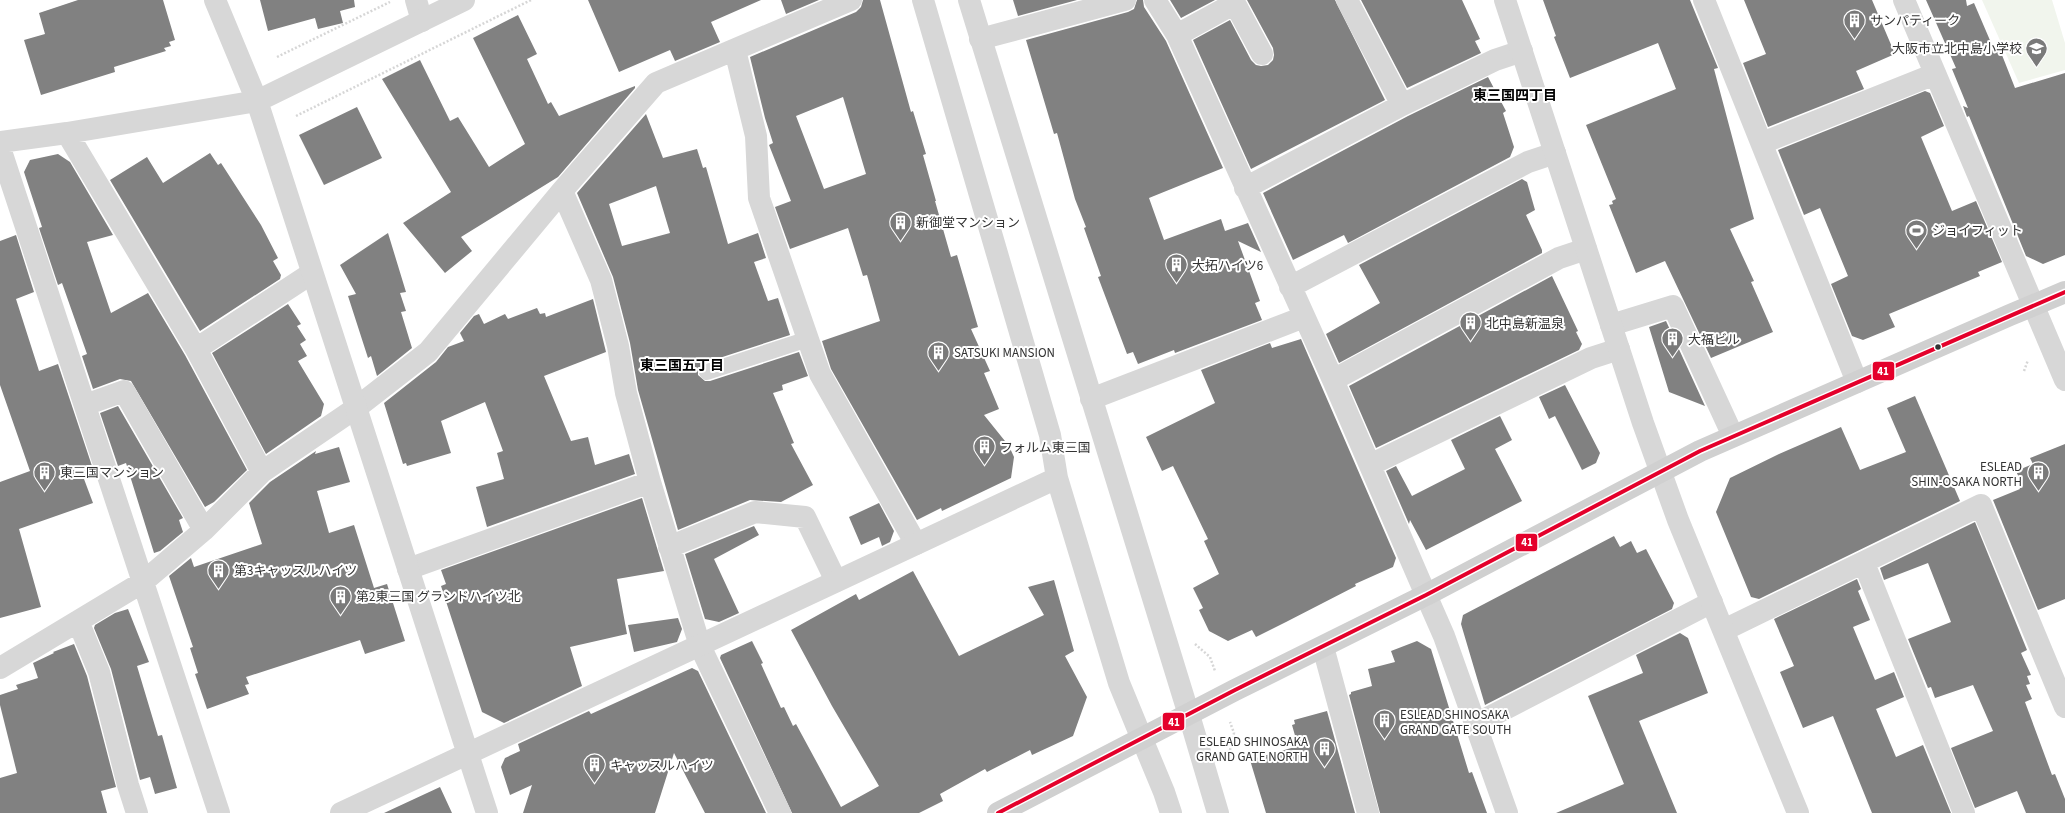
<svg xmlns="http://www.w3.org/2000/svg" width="2065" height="813" font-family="'Source Sans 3','Noto Sans JP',sans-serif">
<rect width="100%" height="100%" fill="#fff"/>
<path fill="#f1f5ed" d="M1982,0h70l13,43v27l-46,13z"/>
<path fill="#818181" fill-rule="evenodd" d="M78,0h85l12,40 -6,2 2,4 -7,2 2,3 -52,16 1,5 -74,23 -17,-55 21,-6 -6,-21z
M260,0h94l1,7 -15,4 3,12 -25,6 -3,-11 -47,13z
M588,0h173l-50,22 9,20 -45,19 -5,-11 -51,22z
M781,0h38l-33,14z
M863,0h17l31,112 2,-1 13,43 -3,1 13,46h-1l16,56 6,-2 21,72 -7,2 19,42 -6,2 15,36 -15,6 25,31 5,11 -3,21 -69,33 -1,-3 -24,12 -86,-151 -9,-28 58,-20 -13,-46 -4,1 -15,-48 -58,21 -15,-42 16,-6 -22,-56 4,-2 -8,-25 -15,-61 106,-45 5,-5zM843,97l23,77 -42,15 -28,-73z
M1013,0h64l-59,16z
M1137,0h6l1,7 22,34 57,127 -74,30 15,42 57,-21 4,12 23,-8 13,29 -23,-11 22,60 -5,2 7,17 -87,33 -1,-3 -36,14 -5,-12 -6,2 -29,-77 3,-1 -17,-48 2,-1 -11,-28 -18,-66 -3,1 -28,-94 102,-28 6,-3z
M1170,0h45l-34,18z
M1247,0h88l50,100 -134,69 -58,-129 37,-20 21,40 5,5 5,1 7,-1 5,-5 1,-5 -1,-7z
M1361,0h101l18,39 -5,2 6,12 -74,35z
M1543,0h147l28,68 -4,1 40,150 -24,10 24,52 -3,1 22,50 -62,26 -46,-97 -29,12 -27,-68 4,-1 -1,-3 4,-2 -30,-74 90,-36 -18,-46 -88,35 -16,-41 2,-1z
M1744,0h128l23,54 -39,17 8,18 -96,38 -25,-64 23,-9z
M1926,0h40l1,6 7,-3 21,49 5,-2 15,38 50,-15v182l-22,9 -17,-8 -57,-140 -2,1 -4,-11 5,2 -16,-39 4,-1z
M518,15l19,39 -10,5 21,45 3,-2 8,14 76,-30v2l-77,89 -97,60 11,14 -27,22 -42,-50 48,-31 -69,-113 38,-19 30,61 8,-4 31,50 36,-23 -52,-106z
M1488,77l18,34 -3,2 11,34 -4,10 -162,86 -4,-8 -51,25 -30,-67 145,-77z
M1925,91l5,2 14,33 -23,11 31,74 24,-10 26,61 -24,10 2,4 -91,38 6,13 -32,13 -11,-4 -21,-52 17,-8 -28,-68 -16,7 -26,-65z
M357,107l25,51 -58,27 -25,-50z
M646,114l17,44 34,-9 6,19 3,-1 22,77 30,-11 8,25 -12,4 14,39 10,-3 12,37 -86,28 -6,7v5l7,6h5l89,-29 9,24 -26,9 1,5 -10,3 21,50 -3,1 22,41 -32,17 -31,-2 -72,30 -40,-140 -8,-47 -17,-66 -36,-84zM656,186l14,47 -48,13 -13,-42z
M210,153l8,12 3,-2 40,62 17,33 -5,3 8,14 -1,4 -80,52 -90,-151 37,-23 16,26z
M58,154l12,8 43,73 -26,7 24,71 37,-20 37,62 62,115 -33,32 -9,5 -74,-126 -11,-2 -27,10 -11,-33 5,-2 -25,-71 -4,2 -19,-57 3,-1 -18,-55 6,-12z
M1522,179l5,3 8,28 -9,5 16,35v3l-203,110 -13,-29 54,-31 -21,-38z
M388,233l18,59 -6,1 6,18 -5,1 11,36 -35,28 -6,-20 -3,2 -20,-62 8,-2 -16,-29z
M16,235l18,57 -18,7 23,72 19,-7 37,111 -11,4 9,24 -74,26 22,78 -41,11v-136l30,-11 -30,-86v-144z
M1552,276l26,55 -2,1 6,12 -3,6 -203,98 -27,-62z
M593,299l13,53 -62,24 27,65 17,-4 7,28 34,-11 6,20 -148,53 -11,-40 28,-8 -7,-26 6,-2 -18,-49 -44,19 10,32 -44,13 -1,-3 -3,1 -19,-61 52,-41 12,-15 16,-6 -4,-8 14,-17 5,-2 5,10 21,-10 3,5 29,-11 3,6 5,-1 1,4z
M288,304l13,20 -4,2 9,14 -6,4 7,12 -9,5 26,43 -3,12 -55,38 -54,-101z
M1666,321l39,85 -36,-14 -20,-65z
M1301,339l95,219 -3,9 -38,17 1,2 -70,36 -30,15 -4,-7 -24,11 -19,-10 -10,-21 4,-2 -10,-20 26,-14 -15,-33 4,-2 -35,-73 -11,5 -16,-34 69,-34 -14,-33 69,-27 2,5z
M1565,385l35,68 -4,10 -14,7 -27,-54 -6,3 -10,-22z
M1915,396l45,105 -201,98 -8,-2 -35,-85 14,-34 49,-24 62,-27 19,43 46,-18 -19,-44z
M118,406l65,112 -4,2 4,12 -23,19 -6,2 -28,-90 -8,3 -18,-53z
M1500,416l12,24 -17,9 27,52 -96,49 -16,-30 -1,4 -23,-53 10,-5 16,30 53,-27 -14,-29z
M2065,444v155l-27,11 -45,-110 27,-11 -3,-7 3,-2 -4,-9 17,-7 -3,-6z
M339,447l11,35 -33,9 12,42 25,-8 20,63 13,-4 18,57 -40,13 -5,-14 -114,37 3,7 -4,1 4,9 -42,15 -12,-35 3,-1 -8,-25 3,-1 -24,-71 22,-18 3,9 68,-23 -13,-41 21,-21 46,-31 -1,3z
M642,498l22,73 -47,8 10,55 -57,13 12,39 -78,37 -22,-11 -41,-126 5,-2 -5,-14z
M879,503l15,28 -4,11 -8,4 -3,-9 -18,8 -12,-28z
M1975,522l52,128 -6,3 10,22 -4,1 3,8 -4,1 6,14 -7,3 27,73 3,-1 10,25v14h-39l-9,-22 -42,17 -24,-60 42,-17 -20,-46 -38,13 -4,-11 -3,1 -20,-49 43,-17 -23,-59 -44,17 -4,-12z
M754,526l5,9 -45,24 25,54 -20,9 -14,-3 -20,-65z
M1614,536l6,11 11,-6 6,12 9,-4 28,54 -2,6 -187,96 -24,-81 2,-9z
M913,571l46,85 85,-41 -16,-28 26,-7 20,71 -9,5 22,41 -14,39 -41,19 -2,-5 -43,22 -2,-3 -45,25 3,7 -24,12h-127l-72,-155 1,-3 31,-14 11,22 -2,1 20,44 3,-1 9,19 3,-2 45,83 38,-21 -47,-80 -41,-76 65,-36 3,6z
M1857,579l4,10 -3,2 12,29 -17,7 22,53 19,-8 10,25 -28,12 20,48 27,-12 28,68h-79l-39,-97 -30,12 -23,-56 14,-6 -20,-47z
M128,609l21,53 -12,4 21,70 4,-1 15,53 -22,6 -5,-17 -10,3 -29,-111 -17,-41 1,-3 20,-12z
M678,618l4,11 -5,13 -43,10 -6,-27z
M1680,633l8,5 20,55 -69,28 38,92h-121l68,-29 -36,-88 55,-23 -7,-18z
M1417,641l14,8 38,124 3,-1 15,41h-107l-31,-118 2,-1v-2l21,-6 -4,-17 27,-7 -4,-11z
M74,644l13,32 29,111 -15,4 6,22h-107v-35l17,-5 -17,-68v-10l18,-6 -2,-4 22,-7 -5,-15 21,-10 -1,-1z
M692,668l6,3 68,142h-61l-31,-60 -19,60h-132l9,-28 -22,10 -9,-28 4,-9 15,-7 -2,-7 71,-33 2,3z
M1327,711l28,102h-89l-16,-53 48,-14 -6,-21 3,-1 -1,-4z
M440,787l12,26h-68z"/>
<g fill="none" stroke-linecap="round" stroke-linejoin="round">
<path stroke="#d6d6d6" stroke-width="2.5" stroke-dasharray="2 2" stroke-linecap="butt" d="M277,57l113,-55
M296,116l235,-116
M2024,371l4,-11
M1195,644l15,13 5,14
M1229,754l5,-21 -4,-11"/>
<path stroke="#d7d7d7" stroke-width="16" d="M707,372l101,-33"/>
<path stroke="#d7d7d7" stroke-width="22" d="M416,0l6,21
M1155,0l22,35 156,345 93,215
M1233,0l29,54
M1347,0l55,105
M1704,0l153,382
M1904,0l161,380
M1177,35l58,-32
M980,39l145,-39
M735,50l21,86 3,62 61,176 96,170
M67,133l129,216 66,123
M0,142l67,-9 190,-32
M1762,143l173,-69
M0,148l219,665
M1245,188l157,-83 93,-45 27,-9
M562,191l39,89 17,66 8,47 24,89 50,164 80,167
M1290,287l238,-125 27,-9
M1611,325l62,-19 60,130
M196,349l116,-76
M1333,380l226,-122 27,-9
M1091,399l213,-82
M85,405l39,-14 80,139
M1370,465l221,-107 28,-9
M669,547l86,-35 50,5 31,64
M1864,563l100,250
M408,569l242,-87
M78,621l21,51 29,113 9,28
M1724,630l257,-125 84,202
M1323,647l45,166
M0,668l143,-86 61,-52 58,-58 94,-64 72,-56 134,-161 94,-108 195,-83
M1189,715l29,98
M1476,724l236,-122
M1142,739l22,53 7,21"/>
<path stroke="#d7d7d7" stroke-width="22" d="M215,0l42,101 230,712
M923,0l127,435 7,43 62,205 23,56
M969,0l220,715
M1505,0l138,423 35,97 120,293
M257,101l207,-101
M1426,595l18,41 63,177
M341,813l716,-335"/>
<path stroke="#d0d0d0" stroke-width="22" d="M998,813l237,-123 191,-95 274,-144 310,-136 55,-23"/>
<defs>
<path id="bus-1" d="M998,813l237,-123 191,-95 274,-144 365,-159"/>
</defs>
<use href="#bus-1" stroke="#fff" stroke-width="7"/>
<use href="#bus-1" stroke="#e4002b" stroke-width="4"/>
</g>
<defs>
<symbol id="building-pin" viewBox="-11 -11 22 30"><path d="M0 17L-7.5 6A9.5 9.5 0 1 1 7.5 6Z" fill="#7a7a7a" stroke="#fff"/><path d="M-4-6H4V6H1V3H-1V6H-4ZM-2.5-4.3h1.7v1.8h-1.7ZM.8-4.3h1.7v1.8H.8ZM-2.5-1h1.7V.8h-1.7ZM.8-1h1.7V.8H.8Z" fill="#fff"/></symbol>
<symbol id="school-pin" viewBox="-11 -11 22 30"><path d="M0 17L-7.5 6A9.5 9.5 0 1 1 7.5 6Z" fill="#7a7a7a" stroke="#fff"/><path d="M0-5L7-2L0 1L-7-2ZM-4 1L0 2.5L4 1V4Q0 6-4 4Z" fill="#fff"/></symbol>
<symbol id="stadium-pin" viewBox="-11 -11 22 30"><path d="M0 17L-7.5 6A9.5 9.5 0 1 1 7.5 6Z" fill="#7a7a7a" stroke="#fff"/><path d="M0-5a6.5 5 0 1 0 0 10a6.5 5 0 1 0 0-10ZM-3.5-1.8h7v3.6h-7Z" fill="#fff"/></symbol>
</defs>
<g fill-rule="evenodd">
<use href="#building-pin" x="1842" y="8" width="25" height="34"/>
<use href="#school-pin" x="2024" y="36" width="25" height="34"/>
<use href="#building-pin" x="888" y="210" width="25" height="34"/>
<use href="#stadium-pin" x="1904" y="218" width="25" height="34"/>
<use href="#building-pin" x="1164" y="252" width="25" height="34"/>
<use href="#building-pin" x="1458" y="310" width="25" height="34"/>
<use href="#building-pin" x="1660" y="326" width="25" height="34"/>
<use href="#building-pin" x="926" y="340" width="25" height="34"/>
<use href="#building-pin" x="972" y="434" width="25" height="34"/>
<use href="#building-pin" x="32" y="460" width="25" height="34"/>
<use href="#building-pin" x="2026" y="460" width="25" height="34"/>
<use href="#building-pin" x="206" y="558" width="25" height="34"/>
<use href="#building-pin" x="328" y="584" width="25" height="34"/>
<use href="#building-pin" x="1372" y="708" width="25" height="34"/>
<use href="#building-pin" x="1312" y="736" width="25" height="34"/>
<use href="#building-pin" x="582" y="752" width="25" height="34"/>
</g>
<circle fill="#333" stroke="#fff" stroke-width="1.5" cx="1938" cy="347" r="3.5"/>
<g text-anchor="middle" stroke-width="4" stroke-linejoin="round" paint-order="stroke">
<g font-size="13" fill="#333" stroke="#fff" text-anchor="start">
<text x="1870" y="25">サンパティーク</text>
<text x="2022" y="53" text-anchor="end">大阪市立北中島小学校</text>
<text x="916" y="227">新御堂マンション</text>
<text x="1932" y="235">ジョイフィット</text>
<text x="1192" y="270">大拓ハイツ6</text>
<text x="1486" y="328">北中島新温泉</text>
<text x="1688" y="344">大福ビル</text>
<text x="954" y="357">SATSUKI MANSION</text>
<text x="1000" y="452">フォルム東三国</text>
<text x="2022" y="471" text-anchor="end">ESLEAD<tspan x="2022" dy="15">SHIN-OSAKA NORTH</tspan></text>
<text x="60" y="477">東三国マンション</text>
<text x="234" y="575">第3キャッスルハイツ</text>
<text x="356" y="601">第2東三国 グランドハイツ北</text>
<text x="1400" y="719">ESLEAD SHINOSAKA<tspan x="1400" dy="15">GRAND GATE SOUTH</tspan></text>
<text x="1308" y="746" text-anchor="end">ESLEAD SHINOSAKA<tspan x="1308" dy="15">GRAND GATE NORTH</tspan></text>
<text x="610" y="770">キャッスルハイツ</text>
</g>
<g font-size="14" font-weight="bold" fill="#000" stroke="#fff">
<text x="1515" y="100">東三国四丁目</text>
<text x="682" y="370">東三国五丁目</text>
</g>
</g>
<g stroke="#fff" stroke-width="1.5">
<rect x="1872" y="361" width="23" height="20" rx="4" fill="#e4002b"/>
<rect x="1515" y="533" width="23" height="19" rx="4" fill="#e4002b"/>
<rect x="1162" y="712" width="23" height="19" rx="4" fill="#e4002b"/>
</g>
<g font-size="11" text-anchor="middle" font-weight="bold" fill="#fff">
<text x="1883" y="375">41</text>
<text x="1527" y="546">41</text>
<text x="1174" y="726">41</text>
</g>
</svg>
